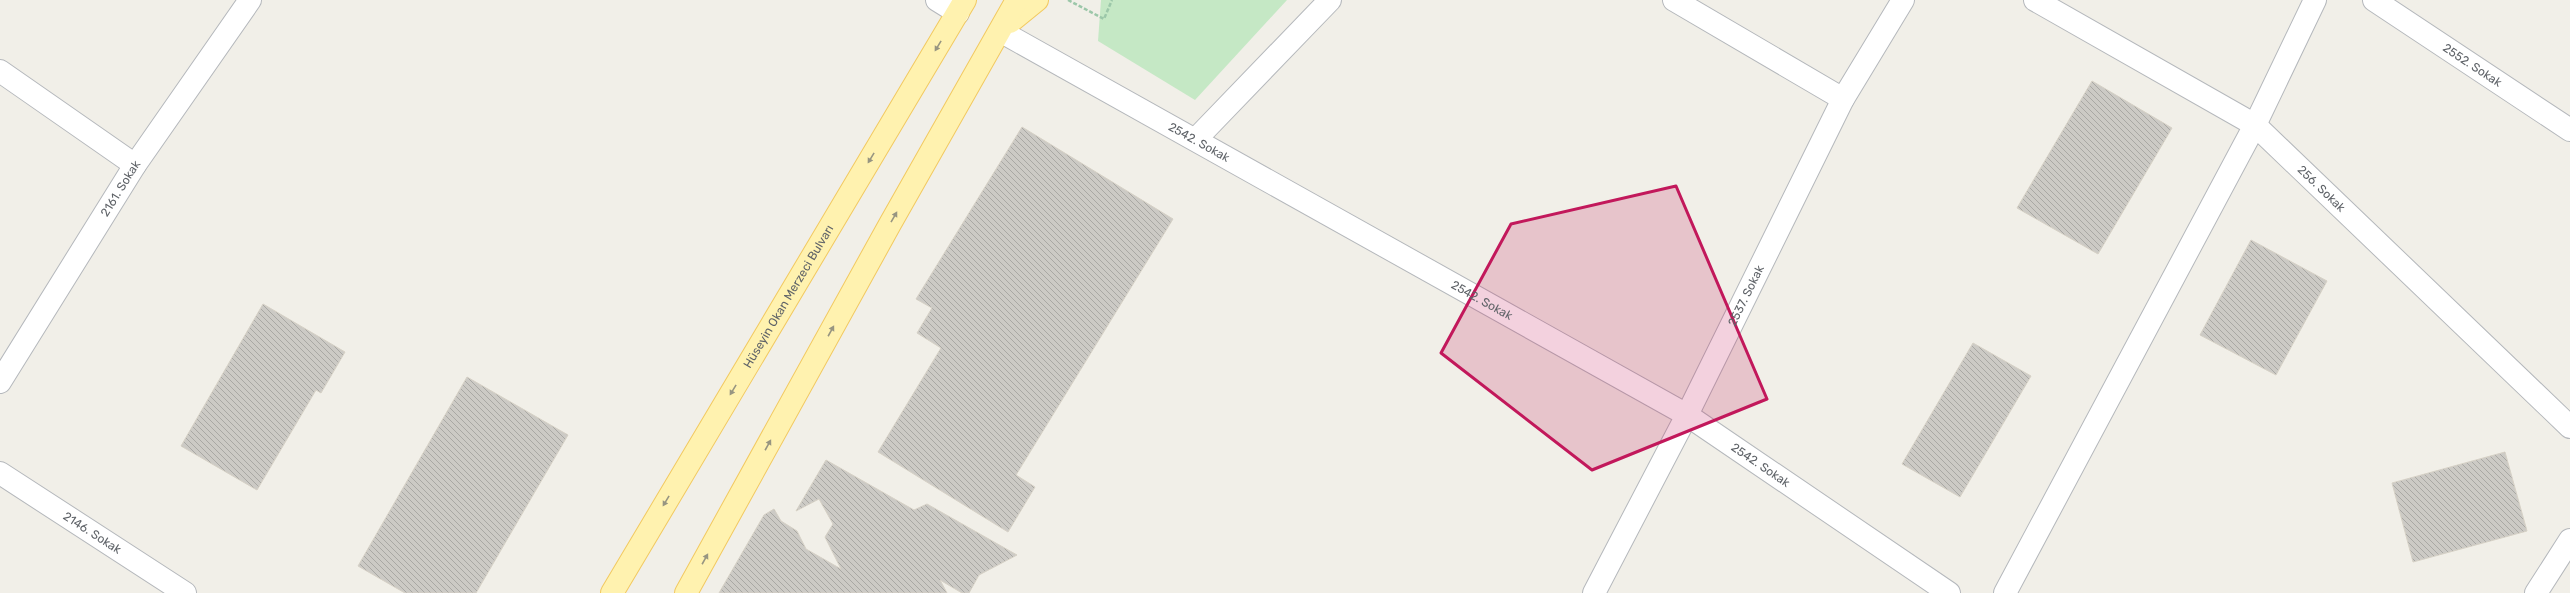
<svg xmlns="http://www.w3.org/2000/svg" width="2570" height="593" font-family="Rubik,sans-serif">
<defs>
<pattern id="building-back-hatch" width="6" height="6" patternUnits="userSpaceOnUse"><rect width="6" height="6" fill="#cccac5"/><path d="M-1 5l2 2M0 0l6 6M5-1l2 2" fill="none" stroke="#a9a8a4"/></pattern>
</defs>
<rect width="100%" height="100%" fill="#f1efe8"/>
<path fill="#c5e8c5" d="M1101,0h186l-92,100 -97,-59z"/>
<path fill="url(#building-back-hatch)" stroke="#d6d1c6" d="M2092,81l80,47 -74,126 -81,-46z
M1022,127l151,92 -157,256 19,12 -27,45 -130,-80 63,-104 -24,-15 15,-25 -16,-9z
M2251,240l76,41 -51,94 -76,-40z
M263,304l82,48 -24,41 -5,-3 -59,100 -76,-44z
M1973,343l58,33 -71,121 -58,-33z
M467,377l101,58 -92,158h-71l-47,-27z
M2505,452l22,79 -114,31 -21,-79z
M826,460l88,50 13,-6 90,51 -38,20 -10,18h-7l-22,-13 7,13h-228l45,-78 10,-6 7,12 16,10 9,18 35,20 -16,-32 8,-13 -14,-25 -23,12z"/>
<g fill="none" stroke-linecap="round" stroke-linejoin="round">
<defs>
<g id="minor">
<path d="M937,0l21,13"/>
<path d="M1674,0l169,99"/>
<path id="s1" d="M2035,0l220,125 315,302"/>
<path id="s2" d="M2374,0l196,130"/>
<path id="s3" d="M1000,31l687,384 262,178"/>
<path d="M0,71l135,94"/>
<path d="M1196,139l134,-139"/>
<path id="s4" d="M0,382l135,-217 115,-165"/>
<path id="s5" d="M0,473l185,120"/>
<path id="s6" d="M1594,593l93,-178 156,-316 60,-99"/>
<path d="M2005,593l250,-468 60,-125"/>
<path d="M2536,593l34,-53"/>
</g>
<g id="primary">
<path d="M1010,22l27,-22"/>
<path id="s7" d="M612,593l353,-593"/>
<path d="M686,593l204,-369 127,-224"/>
</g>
</defs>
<use href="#minor" stroke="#b5b8bc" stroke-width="24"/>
<use href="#primary" stroke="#f2c960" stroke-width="24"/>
<path stroke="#9cc7a9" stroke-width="2.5" stroke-dasharray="4 2" stroke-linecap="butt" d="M1068,0l36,19 8,-19"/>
<use href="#minor" stroke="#fff" stroke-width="22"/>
<use href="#primary" stroke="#fff2af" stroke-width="22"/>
</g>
<defs><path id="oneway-solid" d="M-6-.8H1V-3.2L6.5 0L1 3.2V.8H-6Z"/></defs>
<g fill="#979581">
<use href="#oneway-solid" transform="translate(938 46) rotate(121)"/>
<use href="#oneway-solid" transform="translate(871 158) rotate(121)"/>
<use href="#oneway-solid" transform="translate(894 217) rotate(-60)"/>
<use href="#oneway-solid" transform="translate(831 331) rotate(-61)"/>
<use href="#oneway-solid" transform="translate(733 390) rotate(121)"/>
<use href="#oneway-solid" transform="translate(768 445) rotate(-61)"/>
<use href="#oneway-solid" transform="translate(666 501) rotate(121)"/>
<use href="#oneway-solid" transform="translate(705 559) rotate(-61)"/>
</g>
<path fill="#c2185b" fill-opacity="0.2" stroke="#c2185b" stroke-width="3" stroke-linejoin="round" d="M1676,186l91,213 -175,71 -151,-117 70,-129z"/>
<g text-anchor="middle" stroke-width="3.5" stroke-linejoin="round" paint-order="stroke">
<g font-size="12" fill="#5f6368" stroke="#fff">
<text dy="4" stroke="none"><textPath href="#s2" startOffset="118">2552. Sokak</textPath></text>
<text dy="4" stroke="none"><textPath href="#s3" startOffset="228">2542. Sokak</textPath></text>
<text dy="4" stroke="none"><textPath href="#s4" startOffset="228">2161. Sokak</textPath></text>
<text dy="4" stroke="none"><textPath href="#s1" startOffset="345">256. Sokak</textPath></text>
<text dy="4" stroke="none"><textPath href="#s6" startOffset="334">2537. Sokak</textPath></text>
<text dy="4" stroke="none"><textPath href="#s7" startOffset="345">Hüseyin Okan Merzeci Bulvarı</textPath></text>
<text dy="4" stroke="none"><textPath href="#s3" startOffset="552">2542. Sokak</textPath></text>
<text dy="4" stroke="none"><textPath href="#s3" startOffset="876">2542. Sokak</textPath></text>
<text dy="4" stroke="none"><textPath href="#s5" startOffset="110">2146. Sokak</textPath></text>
</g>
</g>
</svg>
